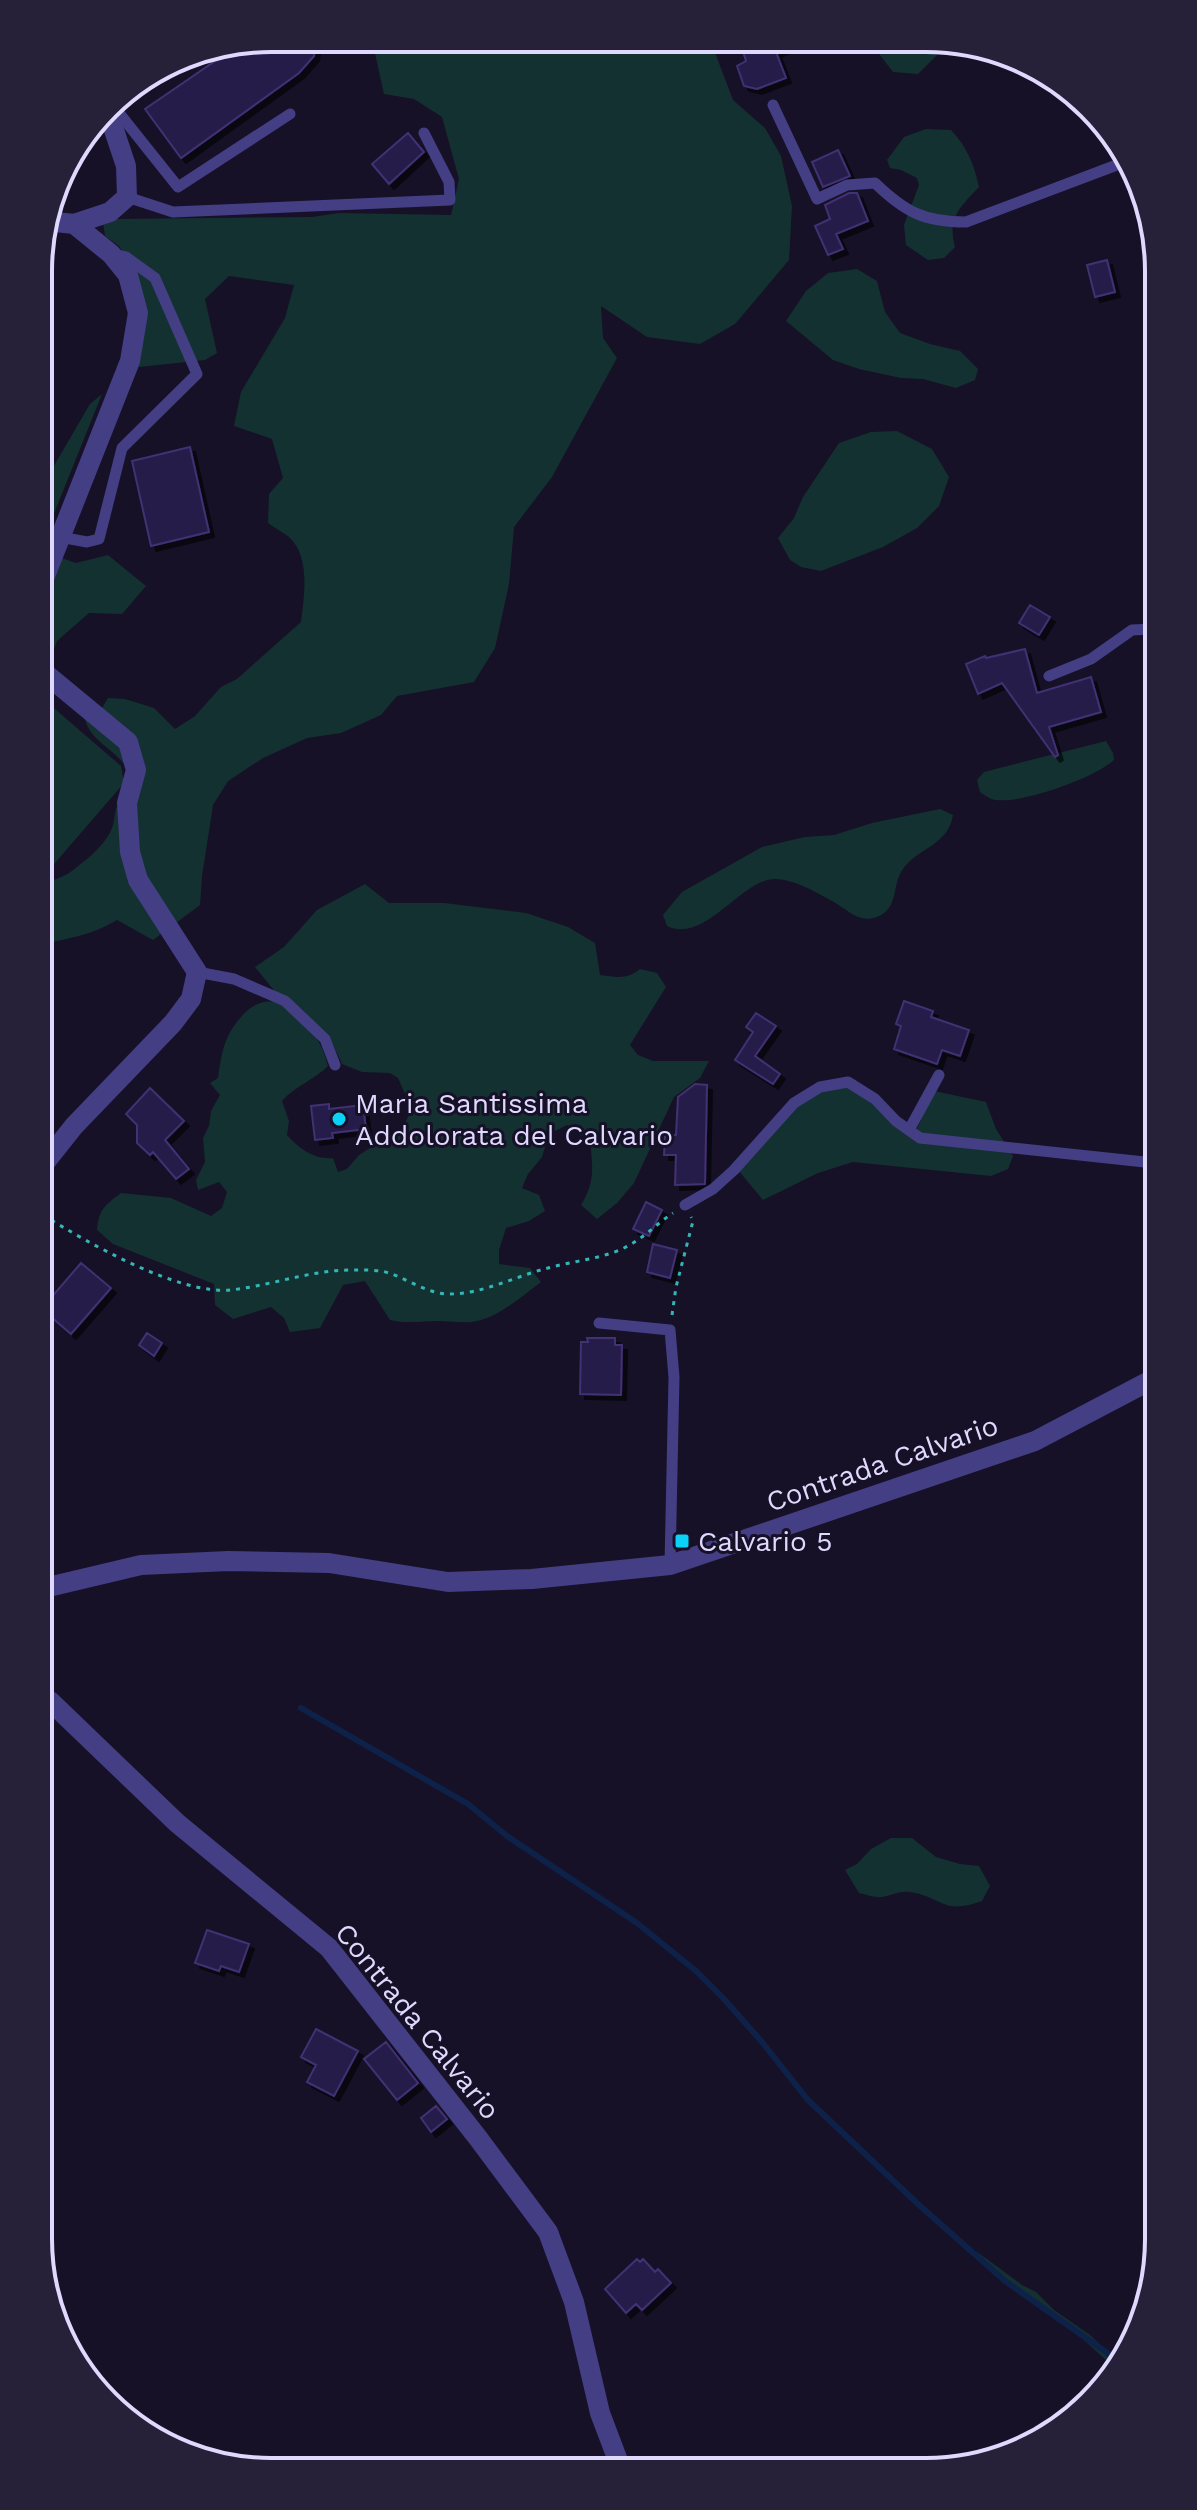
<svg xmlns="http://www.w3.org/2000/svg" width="1197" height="2510" font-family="'Work Sans',sans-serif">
<defs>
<filter id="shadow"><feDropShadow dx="5" dy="5" stdDeviation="0" flood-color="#0009"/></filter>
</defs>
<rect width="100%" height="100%" fill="#161127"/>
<path fill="#143131" d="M396,39l325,2 -7,9 19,50 32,28 16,28 11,50 -3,54 -54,64 -35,20 -53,-7 -46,-31 2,32 14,20 -65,119 -38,50 -5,57 -14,64 -21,34 -77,14 -16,19 -40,18 -34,5 -44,20 -35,23 -15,24 -11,71 -2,29 -47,35 -36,-20c-26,16 -47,17 -75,25v-58c7,-7 18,-8 27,-14 15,-11 36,-27 43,-45 3,-8 2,-16 6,-24 7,-12 17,-25 7,-39 -13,-17 -35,-25 -40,-46l17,-11 6,-10 17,1 29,9 21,21 20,-13 26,-29 16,-8 64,-57c3,-25 10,-65 -12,-85 -6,-5 -15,-9 -21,-14l1,-29 14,-16 -11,-39 -38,-13 7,-34 44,-74 9,-33 -65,-9 -24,23 12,54 -12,7 -66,7 -3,-91 -17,-30 -14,-10 -2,-14 13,-3 196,-2 27,-4 112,2 8,-36 -17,-62 -28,-18 -30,-5 -10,-45z
M870,42h80l-32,32 -25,-2z
M926,129l25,1c16,17 23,34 28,57 -19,20 -32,31 -24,60l-11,11 -16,2 -22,-15 -2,-20 15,-40 -2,-7 -16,-8 -11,-2 -3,-8 17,-23z
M857,269l20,12 8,31 15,21 30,11 30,7 18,18 -3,11 -19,8 -33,-9 -22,-1 -42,-9 -26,-9 -47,-39 20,-30 22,-18z
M102,394l-61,152v-58l49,-84z
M897,431l35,18 17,28 -10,29 -22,22 -34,19 -62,24 -20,-4 -11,-7 -12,-22 16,-20 9,-21 36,-54 32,-11z
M41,551l35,12 32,-8 38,31 -24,28 -33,-1 -32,28 -7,18 -9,4z
M41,697l80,69 3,17 -82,95z
M1106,741l7,12 1,7c-19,18 -99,47 -123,39 -4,-2 -8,-5 -11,-7l-3,-12 7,-8z
M940,809l13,6c-5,32 -37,32 -52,57 -8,14 -4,35 -20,43 -21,11 -32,-5 -49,-14 -16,-9 -39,-22 -57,-22 -34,0 -69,65 -108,47l-4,-11 19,-23 80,-45 43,-10 29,-2 38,-12z
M365,884l24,19h55l82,10 42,14 27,16 5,32c16,2 27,5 40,-6l17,4 9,14 -36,58 8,10 15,6h56l-9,17 -26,19 -40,86 -17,20 -20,16 -16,-14c14,-23 12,-37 9,-64l-23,-16 -18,9 -7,23 -14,17 -6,14 17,7 6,16 -16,10 -23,7 -7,22v14l31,4 11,14c-19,14 -45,38 -70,40 -10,1 -21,-1 -32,-1 -17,0 -31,3 -49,-1l-25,-39 -22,4 -23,43 -30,4 -6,-14 -13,-11 -38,12 -18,-14 -1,-21 -101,-40 -16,-14c2,-21 8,-25 24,-37l50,5 40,18 11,-8 5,-16 -8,-10 -21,8 -2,-10 9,-18 -2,-24 6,-12 2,-15 9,-16 -10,-12 8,-5c2,-14 4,-29 10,-42 11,-21 33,-46 58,-29 5,3 9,8 13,12 17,17 23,24 29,47 -14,14 -33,20 -46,35l7,20 -2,14c12,14 28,25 46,23l5,14 9,-3 12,-14 44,-28 6,-12 -3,-19 -8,-18 -8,-5 -28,-1 -20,-8 -14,-30 -41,-35 -10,-5 -22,-27 29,-20 33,-37z
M841,1084l19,7 56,40 18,-40 52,11 10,27 17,27 -5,13 -17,7 -138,-14 -35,11 -55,27 -25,-30c31,-35 56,-74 103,-86z
M891,1838h21l24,19 24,7 19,2 11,20 -8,15c-40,14 -37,-3 -72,-9 -11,-2 -21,5 -32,5 -6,0 -13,-3 -19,-4l-14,-23 12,-6 14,-15z
M976,2251l46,34 14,7 18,18 36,25 30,28 -4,6 -41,-37 -67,-47z"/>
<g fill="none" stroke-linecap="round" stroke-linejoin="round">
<path stroke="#0e2149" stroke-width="6" d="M301,1708l167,96 39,32 130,87 59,48 28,28 38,43 46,58 111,105 86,76 108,76 6,7"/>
</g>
<path fill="#281d48" stroke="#413073" stroke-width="2" filter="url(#shadow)" d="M271,38h45l-2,18 -15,17 -118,85 -36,-49 95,-65z
M759,41h42l-25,11 10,26 -29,11 -13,-3 -7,-20 9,-5 -4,-13z
M408,133l16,19 -35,32 -17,-20z
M838,150l12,26 -27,11 -11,-25z
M849,193h8l11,28 -32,13 7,15 -15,6 -13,-29 15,-7 -5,-14z
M1107,260l8,32 -20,5 -8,-32z
M190,447l19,85 -58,14 -19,-85z
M1030,605l20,12 -11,18 -20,-12z
M1025,649l12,44 54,-16 10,35 -52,15 9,28 -3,2 -53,-74 -24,11 -12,-30 19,-8 1,2z
M904,1001l29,10 -2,6 38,13 -9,26 -18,-6 -5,14 -43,-15 7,-23 -5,-2z
M756,1013l20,13 -21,30 25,18 -7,10 -38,-24 18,-28 -7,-5z
M695,1084l12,1 -2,99 -30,1 1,-30h-12l1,-20h11l2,-38z
M150,1088l34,33 -19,19 24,29 -13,10 -23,-27 -3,3 -13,-12v-18l-11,-11z
M329,1104v5l34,-4 3,24 -34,4 1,5 -18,2 -4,-34z
M646,1202l16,8 -13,26 -16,-7z
M653,1244l24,6 -7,28 -23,-6z
M81,1263l30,25 -40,46 -28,-24v-3z
M147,1333l15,10 -8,13 -15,-11z
M587,1338h28v7h7l-1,50 -41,-1 1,-52h7z
M207,1930l42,14 -10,28 -18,-6 -2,5 -24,-8z
M316,2029l42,22 -24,45 -27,-14 9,-17 -15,-8z
M386,2042l32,41 -21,17 -33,-41z
M436,2106l11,13 -16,13 -10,-14z
M637,2259l3,3 3,-3 12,13 3,-3 13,14 -29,27 -6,-6 -10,9 -21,-24z"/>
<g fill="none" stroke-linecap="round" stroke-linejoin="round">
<path stroke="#34b6b6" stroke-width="3" stroke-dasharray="4 6" stroke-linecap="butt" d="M43,1215c45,28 136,80 188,75 43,-5 82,-21 125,-20 8,0 17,0 25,1 22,4 44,23 68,23 34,0 67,-18 99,-26 25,-7 53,-9 76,-20 19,-9 32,-24 49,-35
M672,1315l4,-28 17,-66 -2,-4"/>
<path stroke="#443e85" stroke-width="11" d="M111,103l67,84 112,-73
M773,105l44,94 30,-14 28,-2c30,29 49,39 91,39l156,-59
M127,197l46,15 277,-12 -1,-18 -25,-49
M60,537l27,5 12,-3 23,-91 75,-74 -42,-96 -29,-21 -15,-3
M1049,676l42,-17 41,-29 20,-1
M197,972l37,7 51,22 40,38 10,26
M909,1130l30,-55
M685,1205l28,-16 21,-19 60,-67 26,-16 28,-5 27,17 21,22 24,17 234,25
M599,1323l71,7 4,47 -4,188"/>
<path stroke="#443e85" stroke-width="20" d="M46,221l28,3 36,-12 17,-15 -1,-31 -19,-57
M41,586l89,-225 8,-48 -10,-38 -17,-21 -37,-30
M41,670l87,72 8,28 -9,33 3,49 8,28 59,92 -6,27 -18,24 -99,103 -31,39
M44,1588l97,-23 87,-4 101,2 119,19 84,-3 138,-14 365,-124 120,-63
M44,1699l6,2 127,122 152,125 149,190 70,94 26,70 26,111 20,53"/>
</g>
<g fill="#0cd1f7" stroke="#161127" stroke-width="3">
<circle cx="339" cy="1119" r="8"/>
<rect x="674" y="1533" width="16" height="16" rx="4"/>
</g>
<g text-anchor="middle" stroke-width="6" stroke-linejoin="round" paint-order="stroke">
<g font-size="28" fill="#dfd9fe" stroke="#161127" text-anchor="start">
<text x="355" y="1113">Maria Santissima<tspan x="355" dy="32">Addolorata del Calvario</tspan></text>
<text x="698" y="1551">Calvario 5</text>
</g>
<g font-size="28" fill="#dfd9fe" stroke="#161127">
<text transform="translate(882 1463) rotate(-19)" y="10">Contrada Calvario</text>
<text transform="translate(418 2021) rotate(51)" y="10">Contrada Calvario</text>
</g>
</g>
<path d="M0 0H1197V2510H0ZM271 52H926A219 219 0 0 1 1145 271V2239A219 219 0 0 1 926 2458H271A219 219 0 0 1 52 2239V271A219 219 0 0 1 271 52Z" fill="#262138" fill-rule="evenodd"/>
<path fill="none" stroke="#dfd9fe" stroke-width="4" d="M271 52H926A219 219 0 0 1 1145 271V2239A219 219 0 0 1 926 2458H271A219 219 0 0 1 52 2239V271A219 219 0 0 1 271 52Z"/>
</svg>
